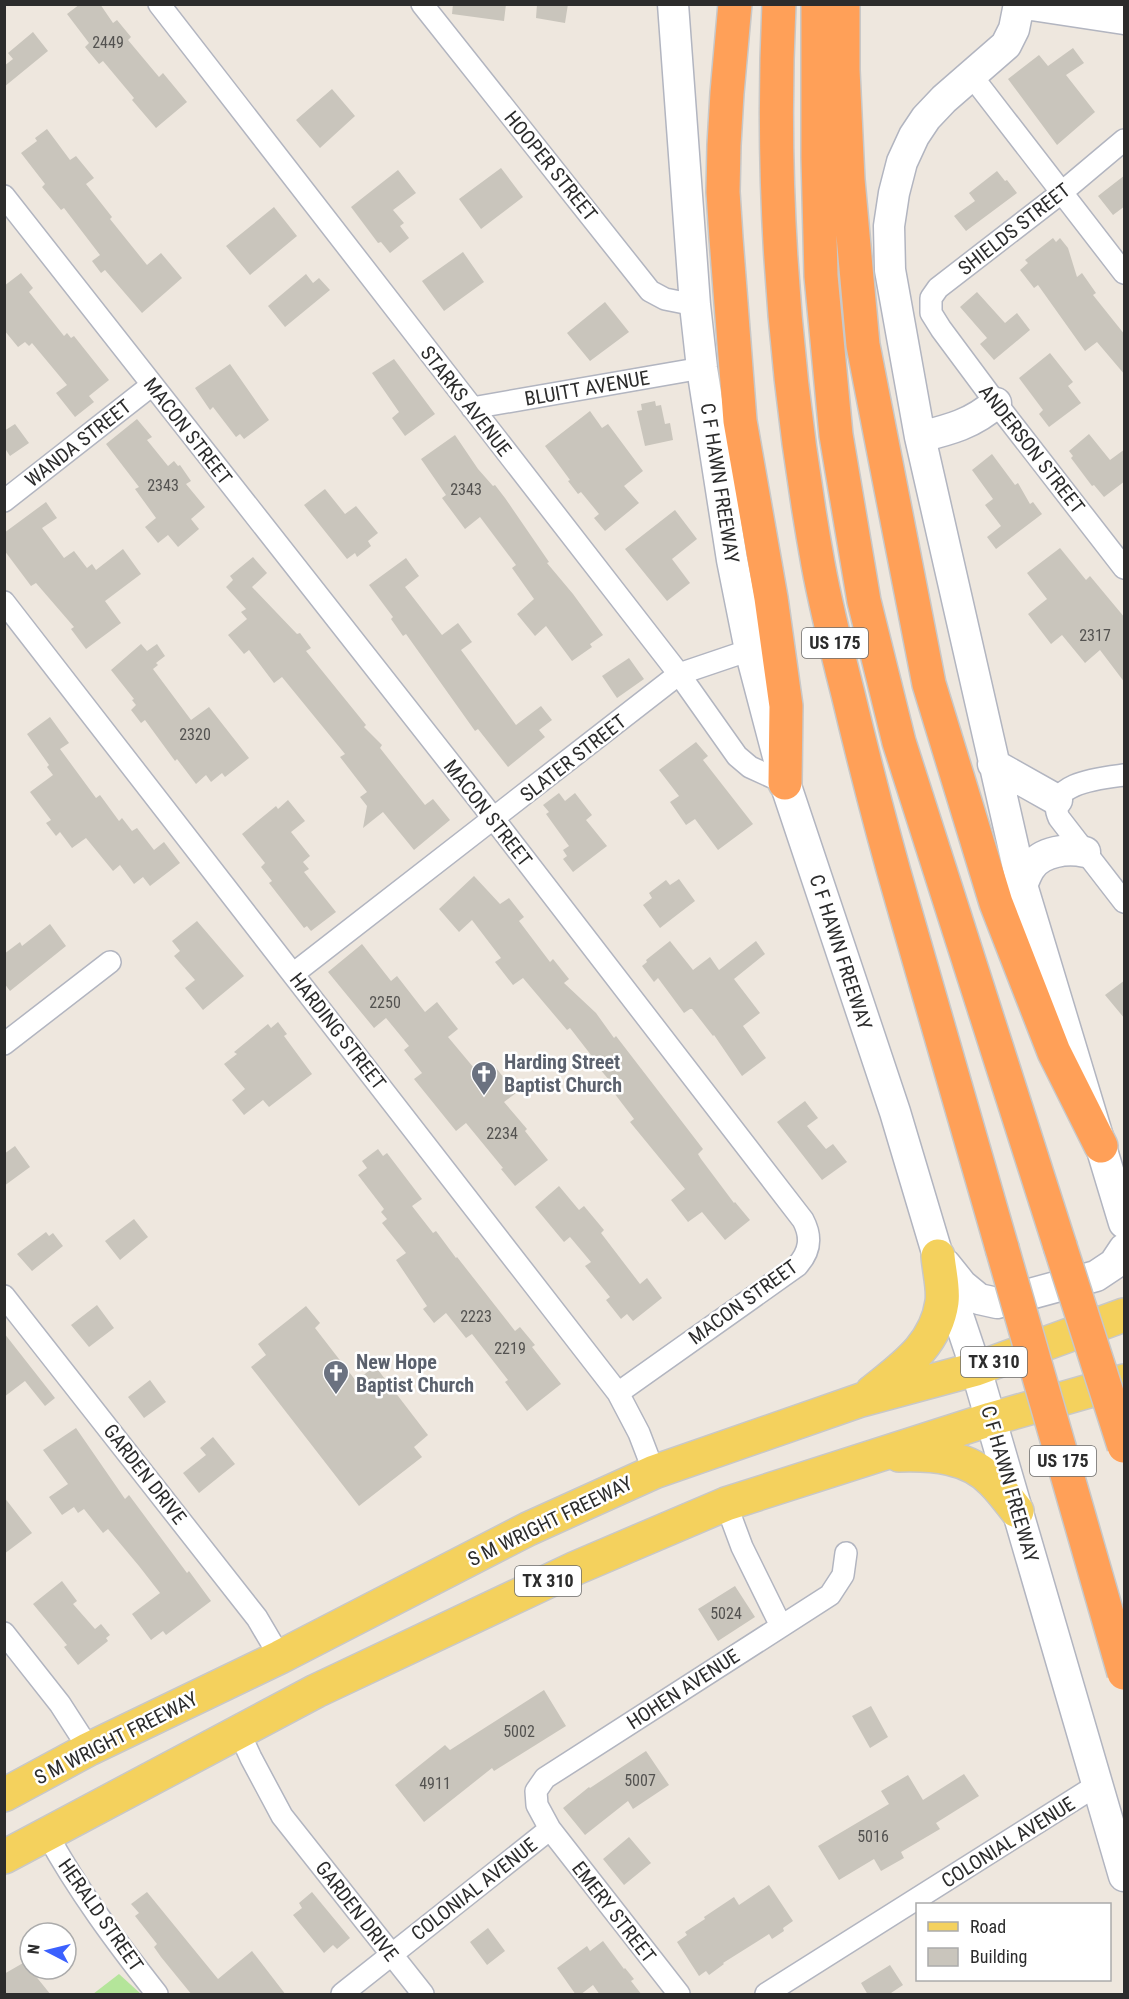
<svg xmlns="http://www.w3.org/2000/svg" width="1129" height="1999" font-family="'Roboto Condensed',sans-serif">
<rect width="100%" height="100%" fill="#eee7de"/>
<path fill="#b4e59a" d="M119,1974l22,20h-48z"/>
<path fill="#c9c5bc" d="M80,4h20l13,19 4,-3 14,17 -3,3 31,37 4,-4 24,29 -31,26 -24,-28 2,-2 -31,-37 -4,3 -14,-17 4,-4 -22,-29z
M453,4h53l-2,17 -52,-7z
M537,4h31l-3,19 -29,-5z
M33,32l15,19 -44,36v-21l9,-7 -5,-6z
M1073,48l11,15 -18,12 29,37 -38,33 -49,-66 31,-24 9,11z
M332,89l23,27 -35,32 -24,-28z
M47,129l23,31 6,-4 18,22 -8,6 26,33 -2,2 37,46 14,-12 21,25 -40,35 -37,-43 -4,3 -9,-12 8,-6 -36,-47 -3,2 -19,-23 3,-3 -24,-31 16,-12 -2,-3z
M501,168l22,29 -42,32 -22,-30z
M398,170l18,23 -23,17 11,13 -4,3 9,12 -19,15 -9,-11 -3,1 -27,-36z
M997,171l8,10 2,-1 10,13 -51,38 -12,-15 21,-15 -6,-8z
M1125,175v31l-12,9 -15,-19z
M274,207l23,29 -47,39 -24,-29z
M1053,238l3,4 4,-4 8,10 9,29 5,-4 14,20 -3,2 32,40v40l-28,-33 -12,9 -47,-66 -4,3 -14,-18 8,-7 -3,-3z
M463,252l21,30 -40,29 -22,-30z
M21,273l12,15 -4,4 35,44 3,-3 4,5 3,-2 35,44 -20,16 5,6 -19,15 -19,-24 11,-8 -35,-42 -3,3 -4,-4 -7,5 -14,-17v-44z
M306,274l7,9 6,-5 11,12 -45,37 -17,-21z
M977,292l28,31 12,-10 13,17 -36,30 -14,-16 7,-6 -27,-31z
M605,302l24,30 -39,29 -23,-28z
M1050,353l23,29 -5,4 13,17 -32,24 -10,-13 4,-4 -24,-32z
M394,359l41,55 -30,22 -13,-18 7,-6 -27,-39z
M230,364l39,56 -25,19 -4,-5 -4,3 -23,-30 -3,3 -15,-22z
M655,401l1,5 5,-1 4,19 5,-1 3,17 -28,6 -8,-35 5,-1 -1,-6z
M590,411l12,17 6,-4 35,47 -19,15 15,17 -34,28 -11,-13 5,-4 -18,-22 -3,2 -10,-13 2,-1 -25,-34z
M137,419l15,18 -5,3 21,26 6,-5 4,5 2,-1 11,16 -5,3 19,23 -14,12 8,10 -21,18 -10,-12 -10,8 -13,-16 11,-9 -21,-29 4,-2 -33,-43z
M15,424l14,19 -19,13 -6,-9v-16z
M1089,434l21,26 15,-11v32l-21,16 -10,-12 -2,1 -21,-28 2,-2 -4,-5z
M455,435l23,34 15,17 2,-1 10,13 44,64 -2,1 26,31 30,41 -13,9 2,3 -20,14 -26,-35 -11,10 -18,-22 17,-15 -22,-31 4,-3 -36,-48 -15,12 -23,-31 4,-3 -25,-36z
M992,454l23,31 3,-2 12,21 3,-2 9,12 -46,35 -9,-12 14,-11 -16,-21 8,-6 -21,-29z
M325,489l20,25 11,-8 22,27 -10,8 3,5 -14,11 -2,-4 -8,6 -43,-54z
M46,502l11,16 -15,10 22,30 10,-7 13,17 5,-4 4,6 27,-21 18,25 -36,27 16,22 -35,26 -15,-20 3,-2 -38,-44 -5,3 -27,-36v-17z
M675,510l22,29 -25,20 18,24 -23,18 -42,-52z
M1060,548l26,32 4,-4 35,42v65l-25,-33 -15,13 -23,-28 -11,9 -23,-30 19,-15 -20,-26z
M253,557l14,16 -15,14 45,47 3,-1 11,15 -5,3 60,74 -2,2 18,18 -2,3 45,57 8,-6 17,21 -36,30 -31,-38 -20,16 4,-22 -7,-9 7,-5 -27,-35 5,-3 -63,-77 -8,6 -25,-33 -5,4 -16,-19 19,-16 -6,-7 5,-3 -20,-22 7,-7 -3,-4z
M406,558l13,18 -14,11 37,48 16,-12 14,19 -11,8 55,75 25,-19 11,14 -13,10 6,7 -37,30 -30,-38 -3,2 -69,-97 -3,2 -12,-17 2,-2 -24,-32z
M141,644l6,7 10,-7 8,12 -9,7 2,2 -5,4 38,51 18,-13 40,51 -24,19 -3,-4 -11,9 -5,-7 -10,9 -19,-25 -2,2 -30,-41 -4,3 -10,-13 5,-5 -4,-5 2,-1 -23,-29z
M629,658l15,21 -27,19 -15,-22z
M50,717l19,26 -9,6 36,49 4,-3 19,26 3,-3 10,13 5,-3 17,22 10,-8 16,21 -30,23 -7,-9 -9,7 -14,-19 -7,6 -27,-33 -14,10 -12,-16 -4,4 -10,-13 5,-3 -21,-28 23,-17 -6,-8 2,-2 -22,-31z
M696,742l12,14 -5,4 50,64 -35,26 -23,-31 -9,6 -16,-23 9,-6 -20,-26z
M559,793l6,8 10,-8 17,22 -6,5 21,26 -34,26 -10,-13 4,-3 -4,-6 6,-4 -23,-32 3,-2 -6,-7z
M288,800l17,21 -14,11 19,24 -7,6 6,7 -5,3 32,40 -25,19 -4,-5 -3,2 -35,-45 3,-2 -11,-14 4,-4 -23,-29 34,-28 2,3z
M474,876l26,28 9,-6 15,19 -5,4 31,41 3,-3 16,20 -5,4 32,30 18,25 2,-2 87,113 -5,5 3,5 33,44 1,-1 15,18 -25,20 -23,-28 -14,10 -17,-22 14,-11 -55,-67 4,-3 -23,-30 3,-3 -25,-30 2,-1 -21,-27 -3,2 -44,-52 -10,7 -18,-23 6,-4 -29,-38 -13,12 -20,-23z
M679,879l16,22 -35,27 -17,-23 9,-7 -3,-5 17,-13 4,5z
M197,921l47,55 -41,34 -18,-22 10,-8 -21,-24 6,-5 -8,-10z
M50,924l16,22 -56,45 -6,-8v-29l16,-12 2,4z
M670,941l23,29 17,-13 9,13 37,-29 9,13 -31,25 26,34 -17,13 23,32 -24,18 -28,-41 -1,1 -21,-27h-2l-6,4 -26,-35 -4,4 -12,-16 5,-4 -1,-2z
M362,944l29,37 6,-5 28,36 12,-10 21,27 -10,8 31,37 13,-11 24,30 -12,9 23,27 -2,2 23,29 -33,26 -14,-17 2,-1 -37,-45 -10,8 -42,-52 8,-6 -18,-23 5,-4 -23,-28 -12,10 -46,-56z
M1125,980v39l-20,-24z
M278,1022l9,12 -3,2 28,38 -43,33 -6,-7 -19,15 -12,-15 13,-11 -21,-25 13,-10 -3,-2 34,-28 3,4z
M805,1101l13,17 -11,8 19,23 7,-5 14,18 -25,18 -45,-58z
M15,1146l15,21 -26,19v-32z
M378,1149l5,7 4,-3 35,46 -10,7 21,27 3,-2 20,27 1,-1 58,74 5,-4 15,18 -3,2 29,37 -34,27 -22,-29 3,-2 -36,-46 -6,4 -20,-25 -12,10 -11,-14 4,-3 -31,-46 10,-7 -24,-30 5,-4 -6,-7 3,-3 -26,-34 9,-7 -5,-7z
M559,1186l20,24 5,-4 20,24 -3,3 39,51 7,-6 15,20 -29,23 -6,-7 -6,5 -15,-19 4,-3 -25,-31 6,-4 -21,-25 -6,5 -29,-35z
M134,1219l14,18 -28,23 -15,-19z
M46,1232l3,4 4,-3 10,13 -31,25 -15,-17z
M97,1305l17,23 -25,19 -18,-22z
M306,1306l14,17 -5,5 41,53 19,-15 53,69 -14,12 8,10 -63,49 -108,-139 15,-12 -8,-11z
M4,1333l51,65 -10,8 -20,-25 -21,16z
M150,1380l16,22 -22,16 -16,-21z
M76,1428l49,71 4,-4 58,78 2,-2 22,30 -45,34 -3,-4 -12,9 -19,-26 28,-21 -21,-27 -31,-37 -5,4 -19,-24 -6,4 -4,-6 -12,8 -13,-18 19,-13 -25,-34z
M213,1437l22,27 -36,29 -16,-20 23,-18 -6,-7z
M4,1497l28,36 -28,21z
M62,1581l15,20 -4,3 22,25 6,-5 9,11 -4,3 2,3 -30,24 -14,-18 3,-2 -34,-41z
M735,1586l20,31 -37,24 -20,-32z
M544,1690l22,36 -72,45 -2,-3 -68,54 -29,-37 50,-40 5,5z
M871,1706l17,31 -18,11 -18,-32z
M646,1751l23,34 -36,24 -5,-8 -43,34 -22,-27 26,-21 1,1z
M964,1774l15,22 -43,27 4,6 -39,23 3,6 -23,13 -7,-12 -35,21 -21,-34 71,-42 -8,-13 27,-16 15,25z
M629,1837l22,26 -27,22 -21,-26z
M769,1885l24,36 -10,7 1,3 -12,8 -3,-5 -46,29 1,1 -15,11 -3,-4 -7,5 -22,-34 10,-7 -2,-3 20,-13 -1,-2 30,-20 5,8z
M147,1892l71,87 34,-28 34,44h-94l-31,-38 -7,-10 3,-3 -22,-28 4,-3 -8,-9z
M312,1892l38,46 -13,11 -4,-4 -9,8 -31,-38 9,-7 -3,-5z
M488,1928l17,23 -18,14 -17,-23z
M603,1941l21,28 1,-1 9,11 -3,2 11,14h-42l-7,-10 -13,10h-4l-19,-27 30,-22 3,5z
M30,1959v10l21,26h-47v-21z
M890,1965l13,20 -15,10h-20l-7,-12z"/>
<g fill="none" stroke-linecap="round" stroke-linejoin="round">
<defs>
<path id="street" d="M159,4l520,670 58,82 13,11 35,16
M422,4l228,287 15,8 30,6
M971,75l153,198
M1124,140l-63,53 -123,95 -7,10v15l10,16 55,74 128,165
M4,196l479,609 320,415c9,17 7,32 -6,46l-179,127
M472,408l230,-40
M4,501l148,-116
M4,602l614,791 21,40 15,39
M1124,775c-22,3 -81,8 -65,43l65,84
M293,974l386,-300 71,-24
M4,1044l106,-82
M4,1296l253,322 23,39
M726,1504l16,43 39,79
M4,1633l56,71 29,45
M239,1732l12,26 31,58 141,178
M47,1834c31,57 70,109 110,160
M342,1994l208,-165
M679,1994l-129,-165 -13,-24 -1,-14 9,-13 285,-183 13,-20 3,-22
M766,1994l331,-209"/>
<path id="secondary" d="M673,4l22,301 7,63 30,192 18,90 35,133 110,329 43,144 38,113 148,507
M1019,4l-5,25 -8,16 -62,54 -18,19 -12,18 -12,26 -8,31 -5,33 1,44 30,167 102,448 102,338
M1025,4l99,15
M920,437c28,-7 53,-13 76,-34
M993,764l64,36
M1022,885c3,-6 5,-13 9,-18 11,-16 37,-19 54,-15
M946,1265l16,20 17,14 18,4 99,-27 18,-12 10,-15"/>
<path id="primary" d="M872,1392c31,-25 64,-47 70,-90 2,-14 -3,-32 -4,-46
M899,1455c33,-1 70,1 94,27 9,9 17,20 24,29
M4,1795l85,-46 191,-92 248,-128 126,-57 207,-72 115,-31 148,-54
M4,1857l312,-166 260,-123 150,-64 265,-85 133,-38"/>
<path id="highway" d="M735,4l-8,89 -3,52 -1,47 3,46 14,183 31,177 15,108 -1,77
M779,4c-9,187 6,376 39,560 8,44 19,87 30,130 17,71 35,141 55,210 33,115 66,229 99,344
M818,4v153l3,119 15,159 28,166 35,141 161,504
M843,4v66l5,110 15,165 66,339 67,219 58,149 47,94"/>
</defs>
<use href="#street" stroke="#b2b5c0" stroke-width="24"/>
<use href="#secondary" stroke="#b2b5c0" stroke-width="33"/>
<use href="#primary" stroke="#c8c8c8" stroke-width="36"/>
<use href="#highway" stroke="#c8c8c8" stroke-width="36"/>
<use href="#street" stroke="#fff" stroke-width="21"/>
<use href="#secondary" stroke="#fff" stroke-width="30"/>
<use href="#primary" stroke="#f4d15d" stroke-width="33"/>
<use href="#highway" stroke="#ffa058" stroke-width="33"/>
<defs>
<path id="highway-bridge" d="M1060,1246l64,200
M1002,1248l122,425"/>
</defs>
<use href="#highway-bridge" stroke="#c8c8c8" stroke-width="36" stroke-linecap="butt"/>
<use href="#highway-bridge" stroke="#ffa058" stroke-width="33"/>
</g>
<defs>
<symbol id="church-pin" viewBox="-11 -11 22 30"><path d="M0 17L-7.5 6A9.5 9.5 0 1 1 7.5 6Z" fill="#6b7280" stroke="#fff"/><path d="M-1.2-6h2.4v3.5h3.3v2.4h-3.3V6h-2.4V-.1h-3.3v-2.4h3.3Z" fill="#fff"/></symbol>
</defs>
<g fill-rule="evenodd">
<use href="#church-pin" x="469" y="1059" width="30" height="40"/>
<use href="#church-pin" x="321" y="1358" width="30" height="40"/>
</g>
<g text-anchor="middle" stroke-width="5" stroke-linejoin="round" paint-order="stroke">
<g font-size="16" fill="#535250">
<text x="108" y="48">2449</text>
<text x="163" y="491">2343</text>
<text x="466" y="495">2343</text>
<text x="1095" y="641">2317</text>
<text x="195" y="740">2320</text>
<text x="385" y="1008">2250</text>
<text x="502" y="1139">2234</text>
<text x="476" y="1322">2223</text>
<text x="510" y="1354">2219</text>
<text x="726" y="1619">5024</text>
<text x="519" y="1737">5002</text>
<text x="640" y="1786">5007</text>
<text x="435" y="1789">4911</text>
<text x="873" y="1842">5016</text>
</g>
<g fill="#fff" stroke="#6b6b6b" stroke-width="1.5">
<rect x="802" y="628" width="66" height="30" rx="4.5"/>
<rect x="961" y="1347" width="66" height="30" rx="4.5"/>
<rect x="1030" y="1446" width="66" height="30" rx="4.5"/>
<rect x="515" y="1566" width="66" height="30" rx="4.5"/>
</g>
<g font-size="18" font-weight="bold" fill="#2c2c2c">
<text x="835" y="649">US 175</text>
<text x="994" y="1368">TX 310</text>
<text x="1063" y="1467">US 175</text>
<text x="548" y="1587">TX 310</text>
</g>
<g font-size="20" fill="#2c2c2c" stroke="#fff">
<text transform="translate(551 166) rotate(51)" y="7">HOOPER STREET</text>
<text transform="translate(1014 229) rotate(-38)" y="7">SHIELDS STREET</text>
<text transform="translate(587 388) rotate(-10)" y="7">BLUITT AVENUE</text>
<text transform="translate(466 401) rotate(52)" y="7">STARKS AVENUE</text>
<text transform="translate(188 431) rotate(52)" y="7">MACON STREET</text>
<text transform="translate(78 443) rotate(-38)" y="7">WANDA STREET</text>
<text transform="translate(1032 449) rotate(52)" y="7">ANDERSON STREET</text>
<text transform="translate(720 483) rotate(81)" y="7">C F HAWN FREEWAY</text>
<text transform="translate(573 758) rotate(-38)" y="7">SLATER STREET</text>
<text transform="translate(488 813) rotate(52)" y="7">MACON STREET</text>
<text transform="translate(841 952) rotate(72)" y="7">C F HAWN FREEWAY</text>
<text transform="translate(338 1031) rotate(52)" y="7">HARDING STREET</text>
<text transform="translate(743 1302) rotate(-36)" y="7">MACON STREET</text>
<text transform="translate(145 1474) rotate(52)" y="7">GARDEN DRIVE</text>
<text transform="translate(1010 1484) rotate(74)" y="7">C F HAWN FREEWAY</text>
<text transform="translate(550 1521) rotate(-26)" y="7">S M WRIGHT FREEWAY</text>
<text transform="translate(683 1689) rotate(-33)" y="7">HOHEN AVENUE</text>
<text transform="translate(116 1738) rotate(-27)" y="7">S M WRIGHT FREEWAY</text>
<text transform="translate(1008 1842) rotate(-32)" y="7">COLONIAL AVENUE</text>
<text transform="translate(474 1889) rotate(-38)" y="7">COLONIAL AVENUE</text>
<text transform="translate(357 1911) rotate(52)" y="7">GARDEN DRIVE</text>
<text transform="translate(614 1912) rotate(52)" y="7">EMERY STREET</text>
<text transform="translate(101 1915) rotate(55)" y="7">HERALD STREET</text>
</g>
<g font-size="20" font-weight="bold" fill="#5b616d" stroke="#fff" text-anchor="start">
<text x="504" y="1069">Harding Street<tspan x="504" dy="23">Baptist Church</tspan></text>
<text x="356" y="1369">New Hope<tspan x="356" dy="23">Baptist Church</tspan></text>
</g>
</g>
<rect width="1129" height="1999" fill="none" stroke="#2c2c2c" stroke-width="12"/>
<rect x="916" y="1903" width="195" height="78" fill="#ffffff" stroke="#ababab" stroke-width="1.5"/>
<rect x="928" y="1922" width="30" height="9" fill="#f4d15d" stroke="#ababab" stroke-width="1.5"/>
<text x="970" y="1933" font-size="18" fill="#2c2c2c">Road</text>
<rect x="928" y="1948" width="30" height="18" fill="#c9c5bc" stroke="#ababab" stroke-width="1.5"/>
<text x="970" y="1963" font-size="18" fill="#2c2c2c">Building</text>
<g transform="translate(48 1951) rotate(277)"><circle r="28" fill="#ffffff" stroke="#ababab" stroke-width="1.5"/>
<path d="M0-4.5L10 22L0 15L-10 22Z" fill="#3b60fe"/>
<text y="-9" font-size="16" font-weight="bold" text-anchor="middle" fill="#2c2c2c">N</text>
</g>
</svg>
